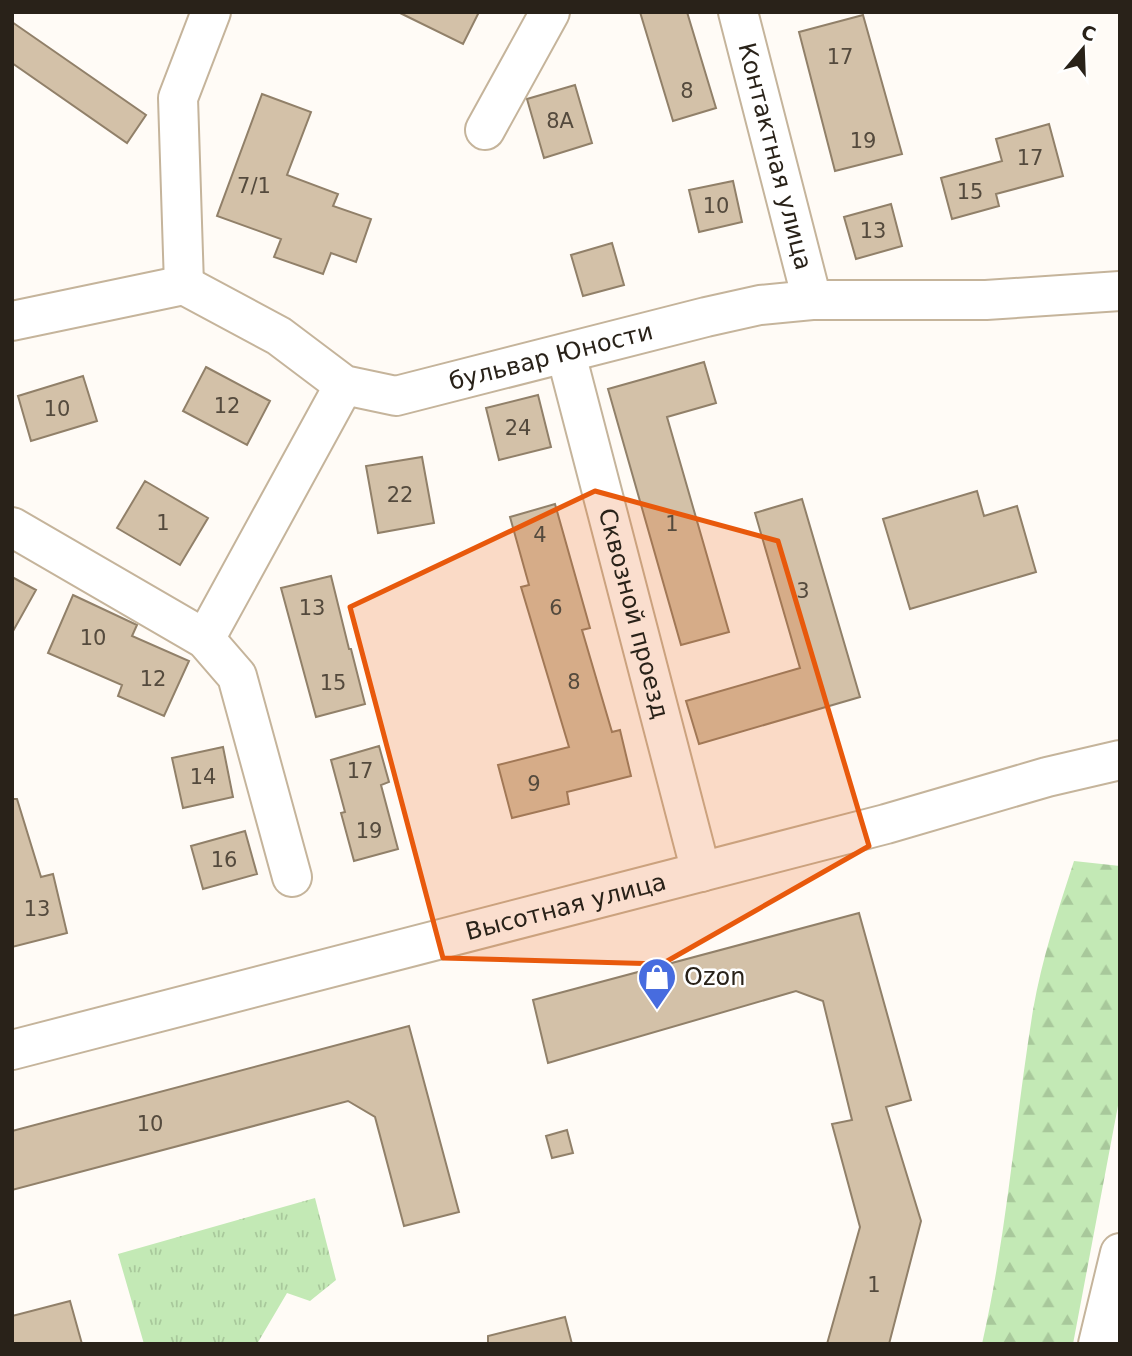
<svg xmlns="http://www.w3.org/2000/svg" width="1132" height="1356" font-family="'DejaVu Sans',sans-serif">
<defs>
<pattern id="forest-firs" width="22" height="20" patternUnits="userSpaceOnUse" patternTransform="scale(1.75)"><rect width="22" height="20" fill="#c3e9b5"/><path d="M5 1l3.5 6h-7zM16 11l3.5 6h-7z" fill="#a8c89b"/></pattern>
<pattern id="park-tufts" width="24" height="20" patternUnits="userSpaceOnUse" patternTransform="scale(1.75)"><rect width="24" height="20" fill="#c3e9b5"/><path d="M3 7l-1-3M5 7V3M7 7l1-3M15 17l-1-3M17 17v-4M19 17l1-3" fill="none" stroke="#a8c89b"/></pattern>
</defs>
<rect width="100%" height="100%" fill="#fffbf6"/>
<path fill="url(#forest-firs)" d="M1074,861l46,5v229l-47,249h-91c25,-110 33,-223 51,-334 9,-51 25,-100 41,-149z"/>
<path fill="url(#park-tufts)" d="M315,1198l21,82 -26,21 -23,-8 -30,51h-113l-26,-90z"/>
<path fill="#d3c1a8" stroke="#918069" stroke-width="2" d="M398,12h81l-16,32z
M640,12h47l29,96 -43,13z
M863,15l39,139 -67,17 -36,-139z
M12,22l134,93 -19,28 -115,-80z
M575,85l17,58 -48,15 -17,-59z
M262,94l49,18 -24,63 51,19 -5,12 38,13 -15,43 -25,-9 -8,21 -49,-17 7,-18 -64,-23z
M1049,124l14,52 -67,18 3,12 -47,13 -11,-41 61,-17 -6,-22z
M733,181l9,41 -43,10 -10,-42z
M891,204l11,42 -46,13 -12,-42z
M612,243l12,42 -41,11 -12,-41z
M704,362l12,41 -49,14 62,215 -48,13 -73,-256z
M206,367l64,34 -23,44 -64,-34z
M83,376l14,45 -66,20 -13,-45z
M538,395l13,52 -52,13 -13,-52z
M422,457l12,66 -56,10 -12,-67z
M145,481l63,37 -28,47 -63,-37z
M977,491l7,25 33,-10 19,66 -126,37 -27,-90z
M802,499l58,198 -161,47 -13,-43 114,-33 -45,-155z
M555,504l35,124 -8,2 30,102 8,-2 11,46 -64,16 2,12 -57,14 -14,-53 71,-18 -48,-160 8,-2 -19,-68z
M331,576l18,73h2l14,55 -49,13 -35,-129z
M12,577l24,13 -24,43z
M73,595l64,30 -5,11 57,25 -25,55 -46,-20 4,-11 -74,-32z
M379,746l10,36 -8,3 17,64 -44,12 -13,-48 4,-1 -14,-52z
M223,747l10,50 -50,11 -11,-50z
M12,799h5l24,78 12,-3 14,59 -55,14z
M245,831l12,43 -54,15 -12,-43z
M859,913l52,187 -25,7 35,114 -32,123h-62l33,-117 -28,-103 20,-4 -29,-119 -27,-10 -248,72 -15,-63z
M409,1026l50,186 -55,14 -29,-109 -27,-16 -336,89v-59z
M567,1130l6,23 -21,5 -6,-22z
M70,1301l12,43h-70v-28z
M565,1317l7,27h-84v-8z"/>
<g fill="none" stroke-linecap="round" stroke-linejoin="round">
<defs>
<g id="minor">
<path id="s1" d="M738,12l74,288"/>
<path d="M485,130l65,-118"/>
<path d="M184,285l-6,-187 33,-86"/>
<path id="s2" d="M12,321l172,-36 95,51 65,49 52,11 310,-79 54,-12 52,-5h174l134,-9"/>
<path id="s3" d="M566,354l135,518"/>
<path d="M12,527l193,112 32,37 55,201"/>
<path d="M205,639l139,-254"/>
<path id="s4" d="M12,1050l874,-226 161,-47 73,-17"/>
<path d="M1098,1344l22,-91"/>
</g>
</defs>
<use href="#minor" stroke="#c5b49b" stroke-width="42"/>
<use href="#minor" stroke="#fff" stroke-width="38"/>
</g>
<path fill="#e8590c" fill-opacity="0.2" stroke="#e8590c" stroke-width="5" stroke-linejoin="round" d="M595,491l183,50 91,305 -207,118 -219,-6 -93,-351z"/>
<defs>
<symbol id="shop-pin" viewBox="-11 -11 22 30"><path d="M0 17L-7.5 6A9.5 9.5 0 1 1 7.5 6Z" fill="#476cdf" stroke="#fff"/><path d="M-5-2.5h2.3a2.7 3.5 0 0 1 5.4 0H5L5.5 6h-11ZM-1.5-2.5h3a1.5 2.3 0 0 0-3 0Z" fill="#fff"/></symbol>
</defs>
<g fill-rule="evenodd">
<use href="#shop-pin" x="635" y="955" width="44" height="60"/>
</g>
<g text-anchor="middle" stroke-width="5" stroke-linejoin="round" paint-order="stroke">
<g font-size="21" fill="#544a3d">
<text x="840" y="64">17</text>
<text x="687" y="98">8</text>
<text x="560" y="128">8А</text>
<text x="863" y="148">19</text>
<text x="1030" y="165">17</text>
<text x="254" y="193">7/1</text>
<text x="970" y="199">15</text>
<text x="716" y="213">10</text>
<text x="873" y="238">13</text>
<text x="227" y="413">12</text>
<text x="57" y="416">10</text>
<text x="518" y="435">24</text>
<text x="400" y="502">22</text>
<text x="163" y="530">1</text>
<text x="672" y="531">1</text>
<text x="540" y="542">4</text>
<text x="803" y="598">3</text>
<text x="312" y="615">13</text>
<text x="556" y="615">6</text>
<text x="93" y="645">10</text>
<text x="153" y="686">12</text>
<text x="574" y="689">8</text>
<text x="333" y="690">15</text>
<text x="360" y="778">17</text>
<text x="203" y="784">14</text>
<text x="534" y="791">9</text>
<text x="369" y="838">19</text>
<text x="224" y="867">16</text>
<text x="37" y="916">13</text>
<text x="150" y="1131">10</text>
<text x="874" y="1292">1</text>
</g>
<g font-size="24" fill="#292219" stroke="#fff">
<text dy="8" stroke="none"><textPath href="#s1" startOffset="149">Контактная улица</textPath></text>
<text dy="8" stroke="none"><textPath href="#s2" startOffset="578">бульвар Юности</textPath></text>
<text dy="8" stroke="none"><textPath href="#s3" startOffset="268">Сквозной проезд</textPath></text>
<text dy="8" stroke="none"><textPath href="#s4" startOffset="572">Высотная улица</textPath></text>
</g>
<g font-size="24" fill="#292219" stroke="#fff" text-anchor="start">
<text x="684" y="985">Ozon</text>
</g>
</g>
<rect width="1132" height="1356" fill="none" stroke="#292219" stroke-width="28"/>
<g transform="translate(1083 49) rotate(19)" stroke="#ffffff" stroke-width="5" paint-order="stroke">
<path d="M0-5L12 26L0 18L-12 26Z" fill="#292219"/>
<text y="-10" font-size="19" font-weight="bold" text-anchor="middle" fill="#292219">С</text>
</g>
</svg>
